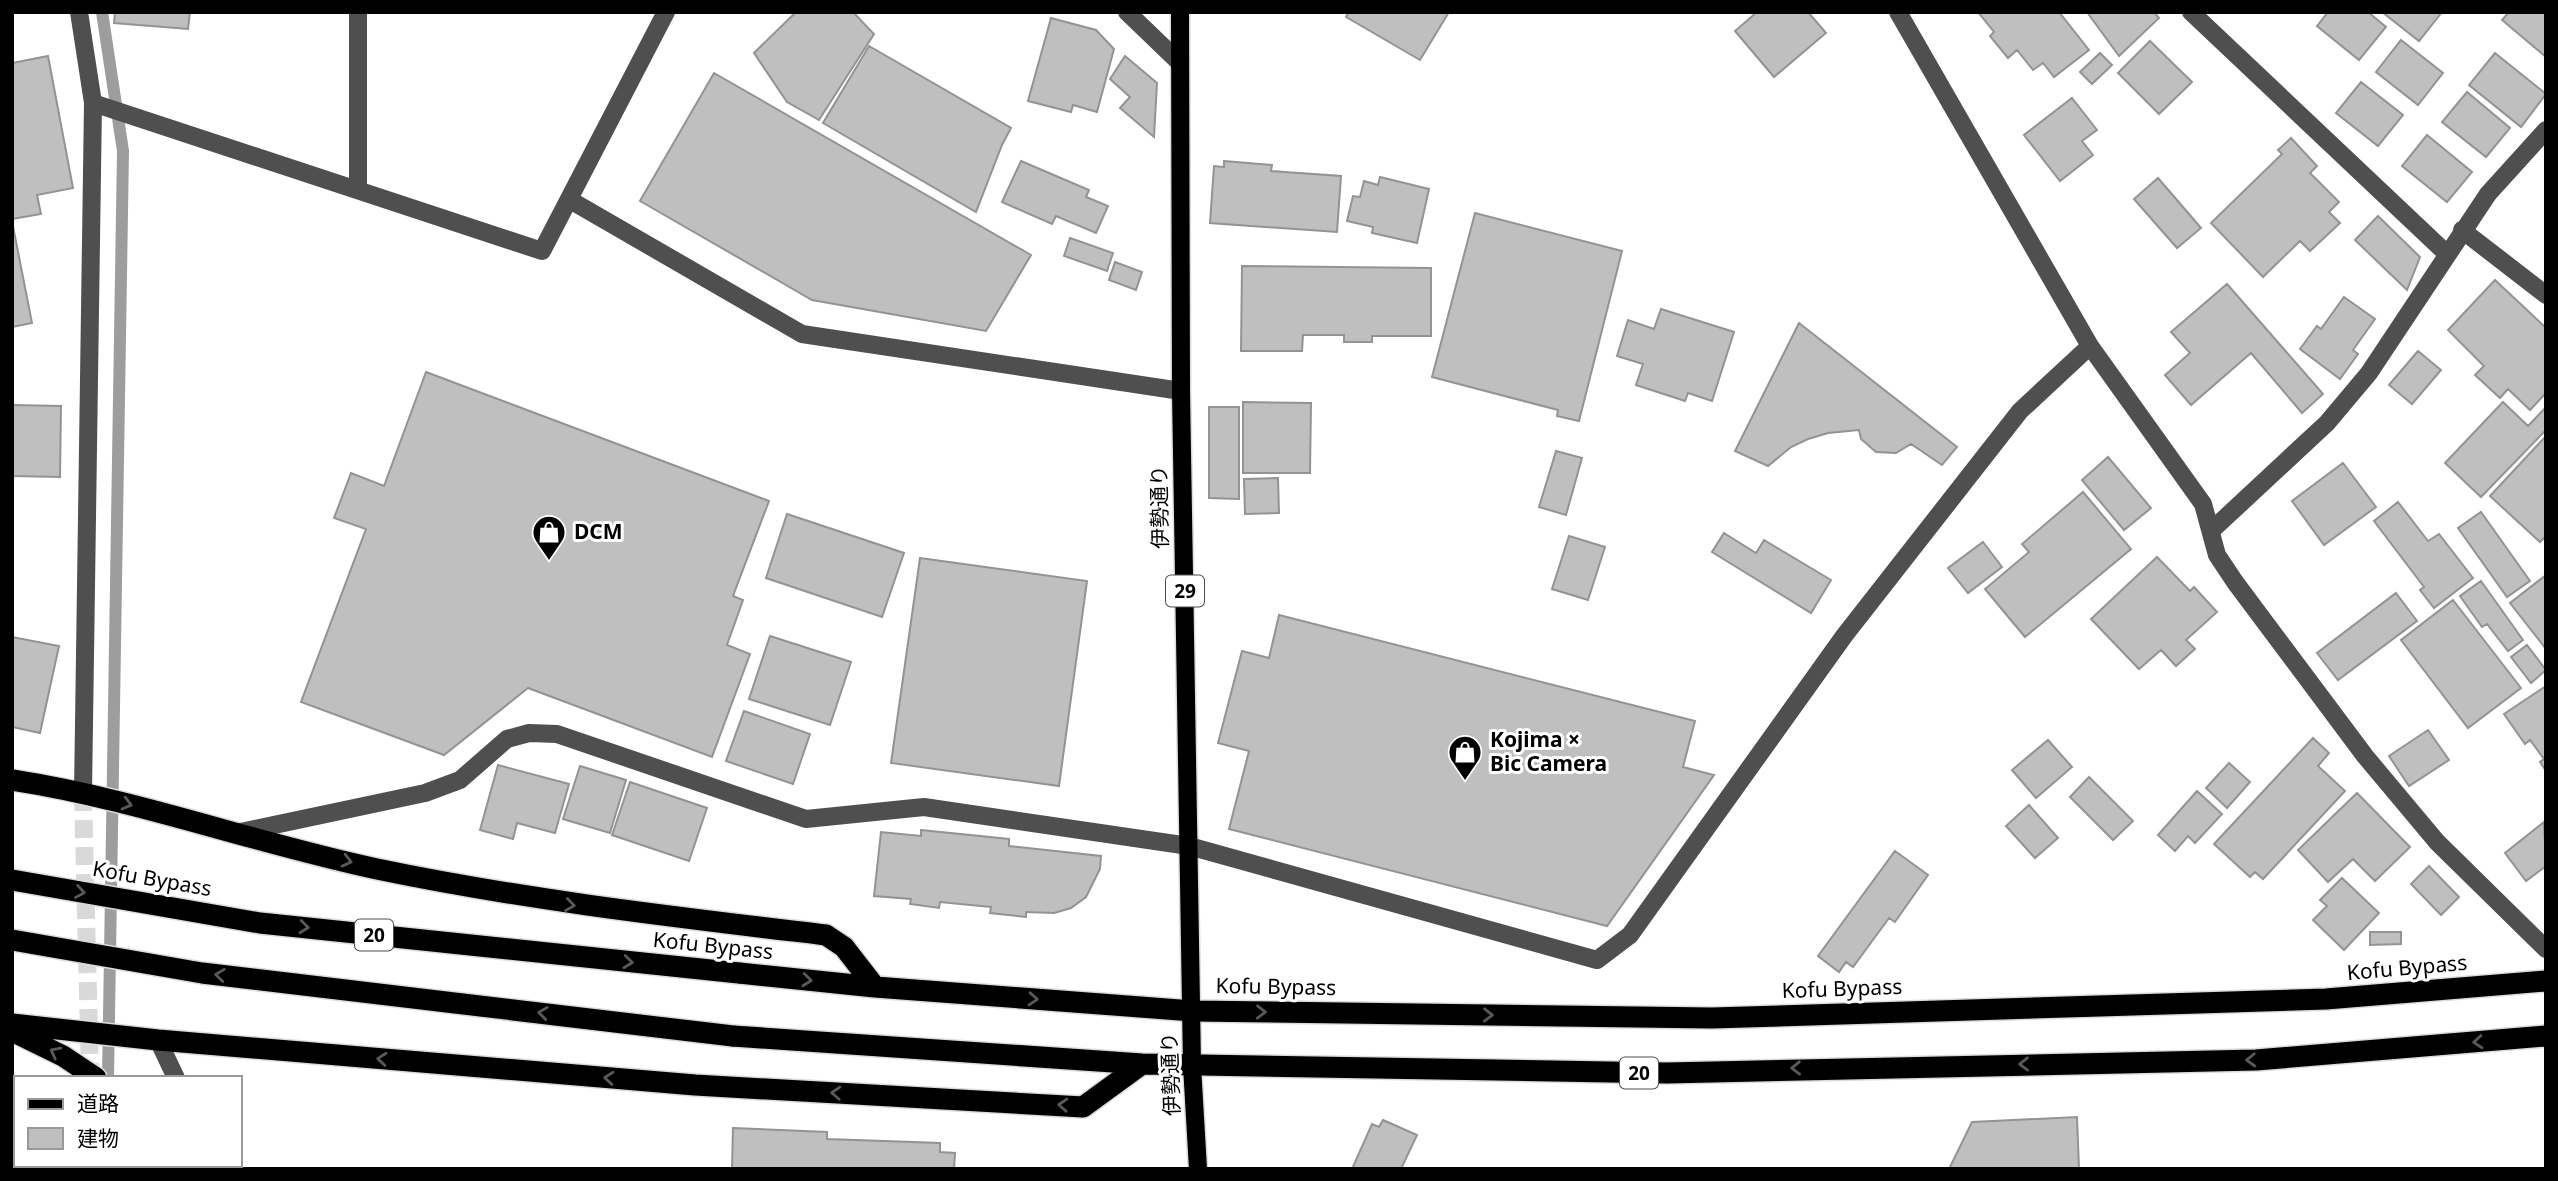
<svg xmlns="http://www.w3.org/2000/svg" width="2558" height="1181" font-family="'Noto Sans','Noto Sans JP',sans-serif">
<rect width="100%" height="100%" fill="#fff"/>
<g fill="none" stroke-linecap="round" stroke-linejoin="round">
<path stroke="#9d9d9d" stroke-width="12" d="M102,12l21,139 -15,927
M106,1169l1,-4"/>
</g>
<path fill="#bfbfbf" stroke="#939393" stroke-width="2" d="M115,12h75l-2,17 -74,-6z
M796,12h57l21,22 -55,86 -32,-18 -33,-49z
M1349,12h100l-29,48 -74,-43z
M1757,12h51l18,21 -52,44 -39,-46z
M1978,12h81l30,38 -35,27 -11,-14 -10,7 -16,-20 -9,8 -18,-22 4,-4z
M2087,12h67l5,6 -40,38z
M2328,12h40l18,15 -27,33 -42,-34z
M2382,12h60l-23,29z
M2509,12h37v45l-44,-37z
M1051,18l45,12 18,19 -17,63 -24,-7 -2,7 -43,-11z
M2401,40l42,33 -25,32 -42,-33z
M2150,41l42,41 -33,32 -41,-41z
M869,46l142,82 -9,17 -26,67 -153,-89z
M2100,53l12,12 -20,19 -12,-12z
M2495,53l51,41 -25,33 -52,-42z
M48,56l25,132 -36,7 4,19 -29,5v-156z
M1125,56l32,27 -3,54 -34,-29 10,-11 -20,-18z
M714,73l317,182 -45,76 -174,-31 -172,-99z
M2361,82l42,33 -25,31 -42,-33z
M2467,92l43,36 -24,29 -44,-35z
M2072,98l25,32 -15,11 11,14 -33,26 -36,-46z
M2427,135l45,37 -25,30 -45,-36z
M2291,138l26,28 -7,7 29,29 -10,10 11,11 -30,28 -10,-10 -37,36 -52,-54 71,-69 -4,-4z
M1021,161l68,29 -3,7 22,9 -12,27 -40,-17 -4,8 -50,-22z
M1224,161l48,4 -1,6 70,5 -4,56 -127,-9 4,-57 10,1z
M1380,177l49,12 -12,54 -45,-10 1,-6 -26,-6 6,-25 7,1 4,-16 14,4z
M2158,178l43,50 -24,20 -43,-49z
M1475,213l147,38 -43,170 -22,-5 1,-6 -126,-33z
M2378,216l42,41 -13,33 -52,-50z
M12,221l20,102 -20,4z
M1070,238l43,15 -6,18 -43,-15z
M1115,262l27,10 -6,18 -27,-10z
M1242,266l189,2v68h-59v6h-28v-7h-41l-1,16h-61z
M2495,280l51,48v65l-16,17 -22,-21 -8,9 -25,-23 9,-9 -36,-36z
M2227,284l96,110 -21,19 -51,-60 -60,52 -26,-30 25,-22 -19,-21z
M2344,297l31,22 -22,31 5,4 -18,25 -40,-30 17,-23 4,3z
M1661,309l73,23 -22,69 -24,-8 -3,8 -49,-16 7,-21 -26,-8 11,-36 26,9z
M1799,323l158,124 -15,18 -31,-21 -15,9 -20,-1 -15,-13 -2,-9 -31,3 -20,6 -17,8 -23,19 -33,-15z
M2418,351l23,19 -29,34 -23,-19z
M426,372l343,129 -36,95 10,4 -16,45 23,9 -38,103 -184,-69 -84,67 -143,-53 65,-173 -32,-11 17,-45 33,13z
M1243,402l68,1 -1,70h-67z
M2503,402l25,24 18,-19v23l-65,67 -36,-34z
M12,405l49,1 -1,71 -48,-1z
M1209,407h30v92l-30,-1z
M2546,436v100l-6,6 -50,-46z
M1556,451l26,7 -16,57 -27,-8z
M2108,457l43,51 -27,22 -42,-50z
M2343,463l33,44 -52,38 -32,-44z
M1278,478l1,35 -34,1 -1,-35z
M2083,492l48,57 -106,88 -40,-48 44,-37 -7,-8z
M2398,502l30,39 11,-7 34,44 -39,30 -14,-18 4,-3 -50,-66z
M2481,512l49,69 -23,16 -49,-69z
M787,514l117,39 -22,64 -116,-39z
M1724,533l32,20 8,-13 67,40 -20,33 -99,-61z
M1569,536l36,11 -17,53 -36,-11z
M1983,542l19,25 -34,26 -20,-25z
M2157,557l33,34 4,-4 23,25 -31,28 9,9 -19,17 -15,-16 -22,19 -48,-50z
M920,558l167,23 -28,205 -168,-23z
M2546,575v74l-36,-46z
M2481,581l42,59 -15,11 -21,-27 -5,3 -22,-31z
M2396,593l21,28 -79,59 -21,-27z
M2453,600l68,88 -53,40 -67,-88z
M1279,615l416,106 -12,46 31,8 -107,151 -378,-97 20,-78 -31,-8 24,-92 27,7z
M770,636l81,26 -21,63 -81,-26z
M12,637l47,9 -19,87 -28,-6z
M2527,645l19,25 -15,13 -20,-26z
M2546,686v85l-6,-9 4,-3 -14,-19 -5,4 -21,-30z
M744,711l66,23 -17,50 -67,-23z
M2428,730l21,30 -40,26 -20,-30z
M2313,738l16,15 -11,13 27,25 -82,88 -8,-7 -5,5 -36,-33z
M2048,740l24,27 -36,31 -24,-28z
M2229,763l21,19 -23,26 -21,-20z
M498,765l71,19 -14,49 -38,-10 -4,16 -33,-9z
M580,766l46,14 -16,53 -47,-14z
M2089,777l44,44 -20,19 -43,-43z
M630,782l77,26 -18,53 -77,-26z
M2197,791l25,23 -27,29 -7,-7 -13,15 -17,-16z
M2357,793l53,54 -35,34 -22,-22 -25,23 -30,-32z
M2029,805l29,33 -23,20 -29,-32z
M2544,822l2,44 -20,15 -21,-28z
M921,830l88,9v7l92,10 -1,13 -14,28 -15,11 -17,5 -28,-1v5l-36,-4 1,-6 -51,-5 -1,6 -29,-4 1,-5 -37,-3 7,-64 40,4z
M1895,851l33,24 -33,47 -6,-4 -36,49 -7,-5 -7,10 -21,-16z
M2429,866l30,31 -18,18 -30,-31z
M2342,878l37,35 -35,37 -31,-30 14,-14 -7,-6z
M2370,932h31v12l-31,1z
M2077,1117l2,52h-130l23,-47z
M1383,1120l34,15 -16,34h-49l20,-45 7,3z
M733,1128l94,4v7l113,4v9l15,1 -1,16h-222z"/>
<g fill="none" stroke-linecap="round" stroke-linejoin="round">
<path stroke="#d9d9d9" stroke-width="18" stroke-dasharray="18 9" stroke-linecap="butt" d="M83,793l7,281"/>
<defs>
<path id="major" d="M1180,12l1,379 11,675 6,103"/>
<path id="highway" d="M12,780c124,19 242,63 365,89 149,31 299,48 449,66l18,12 31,40
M739,973l136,14 318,24 519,7 614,-19 220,-18
M12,1024l146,16 537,45 388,22 59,-43
M12,1031l51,25 33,22
M733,1036l409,28 525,9 589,-13 290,-24
M184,1165l3,4"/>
</defs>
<use href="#major" stroke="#dbdbdb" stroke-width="21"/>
<use href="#highway" stroke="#dbdbdb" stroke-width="24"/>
<path stroke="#4f4f4f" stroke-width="18" d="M79,12l14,91 -10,690
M1127,12l53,51
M1898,12l192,334 113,158 14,51 18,27 130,174 72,86 109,107
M2191,12l255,241
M93,103l449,148 124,-239
M358,190v-178
M570,200l232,134 379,57
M2462,230l84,65
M2212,530l115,-107 42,-50 119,-179 58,-64
M236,833l189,-40 35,-13 47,-41 22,-6 28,1 249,85 118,-12 265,39 408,114 33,-25 214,-299 176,-225 70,-65
M158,1040l18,38
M219,1165l2,4"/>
<use href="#major" stroke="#000" stroke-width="18"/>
<use href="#highway" stroke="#000" stroke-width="21"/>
<defs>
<path id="highway-bridge" d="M12,880l248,43 479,50
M12,940l190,33 531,63"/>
</defs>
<use href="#highway-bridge" stroke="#dbdbdb" stroke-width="24" stroke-linecap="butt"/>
<use href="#highway-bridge" stroke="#000" stroke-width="21"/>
</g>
<defs><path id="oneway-chevron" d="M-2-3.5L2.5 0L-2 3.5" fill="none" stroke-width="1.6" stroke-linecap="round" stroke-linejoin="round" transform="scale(1.75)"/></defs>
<g stroke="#595959">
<use href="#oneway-chevron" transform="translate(127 804) rotate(15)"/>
<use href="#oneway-chevron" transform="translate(347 861) rotate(14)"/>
<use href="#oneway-chevron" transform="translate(80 892) rotate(10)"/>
<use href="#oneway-chevron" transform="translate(570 905) rotate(8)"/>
<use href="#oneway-chevron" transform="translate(304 927) rotate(6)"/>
<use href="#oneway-chevron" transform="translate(628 962) rotate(6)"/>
<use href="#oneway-chevron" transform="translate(220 975) rotate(-173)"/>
<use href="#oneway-chevron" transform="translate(807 980) rotate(6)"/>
<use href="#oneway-chevron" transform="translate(1033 999) rotate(4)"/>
<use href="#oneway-chevron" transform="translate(1261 1012) rotate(1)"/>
<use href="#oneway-chevron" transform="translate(543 1013) rotate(-173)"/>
<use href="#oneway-chevron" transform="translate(1488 1015) rotate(1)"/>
<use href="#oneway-chevron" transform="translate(2478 1042) rotate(175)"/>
<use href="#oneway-chevron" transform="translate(55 1052) rotate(-152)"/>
<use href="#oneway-chevron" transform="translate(382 1059) rotate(-175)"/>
<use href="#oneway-chevron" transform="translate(2251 1060) rotate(178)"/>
<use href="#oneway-chevron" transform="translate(2024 1064) rotate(179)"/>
<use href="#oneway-chevron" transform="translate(1796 1068) rotate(179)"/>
<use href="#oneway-chevron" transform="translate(609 1078) rotate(-175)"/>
<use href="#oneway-chevron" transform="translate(836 1093) rotate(-177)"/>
<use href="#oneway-chevron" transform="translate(1063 1105) rotate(-177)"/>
</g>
<defs>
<symbol id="shop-pin" viewBox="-11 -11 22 30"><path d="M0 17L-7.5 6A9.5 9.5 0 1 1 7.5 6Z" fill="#000" stroke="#fff"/><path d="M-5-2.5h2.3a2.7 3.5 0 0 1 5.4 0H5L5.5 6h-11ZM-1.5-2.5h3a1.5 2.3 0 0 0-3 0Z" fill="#fff"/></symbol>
</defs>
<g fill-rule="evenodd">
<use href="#shop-pin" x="530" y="513" width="38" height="52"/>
<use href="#shop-pin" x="1446" y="733" width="38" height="52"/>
</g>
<g text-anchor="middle" stroke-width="6" stroke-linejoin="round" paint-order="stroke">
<g fill="#fff" stroke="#4c4c4c" stroke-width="2">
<rect x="1166" y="575.5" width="38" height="31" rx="5"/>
<rect x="355" y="919.5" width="38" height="31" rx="5"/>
<rect x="1620" y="1057.5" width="38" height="31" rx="5"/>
</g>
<g font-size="19" font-weight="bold" fill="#000">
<text x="1185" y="598">29</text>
<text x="374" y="942">20</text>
<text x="1639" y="1080">20</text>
</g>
<g font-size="21" fill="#000" stroke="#fff">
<text transform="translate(1160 507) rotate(-91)" y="7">伊勢通り</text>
<text transform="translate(152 879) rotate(10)" y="7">Kofu Bypass</text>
<text transform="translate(713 946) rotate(6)" y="7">Kofu Bypass</text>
<text transform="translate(2407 968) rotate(-5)" y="7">Kofu Bypass</text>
<text transform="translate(1276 987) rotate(1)" y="7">Kofu Bypass</text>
<text transform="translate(1842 989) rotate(-2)" y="7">Kofu Bypass</text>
<text transform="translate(1171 1074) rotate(-92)" y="7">伊勢通り</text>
</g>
<g font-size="21" font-weight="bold" fill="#000" stroke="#fff" text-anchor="start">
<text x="574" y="539">DCM</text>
<text x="1490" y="747">Kojima ×<tspan x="1490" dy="24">Bic Camera</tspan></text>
</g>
</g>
<rect width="2558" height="1181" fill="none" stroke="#000000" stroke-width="28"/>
<rect x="14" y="1076" width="228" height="91" fill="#ffffff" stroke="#999999" stroke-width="2"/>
<rect x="28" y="1099" width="35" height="10" fill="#000000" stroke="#999999" stroke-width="2"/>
<text x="77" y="1111" font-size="21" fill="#000000">道路</text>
<rect x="28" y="1128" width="35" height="21" fill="#bfbfbf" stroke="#999999" stroke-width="2"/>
<text x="77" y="1146" font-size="21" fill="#000000">建物</text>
</svg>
